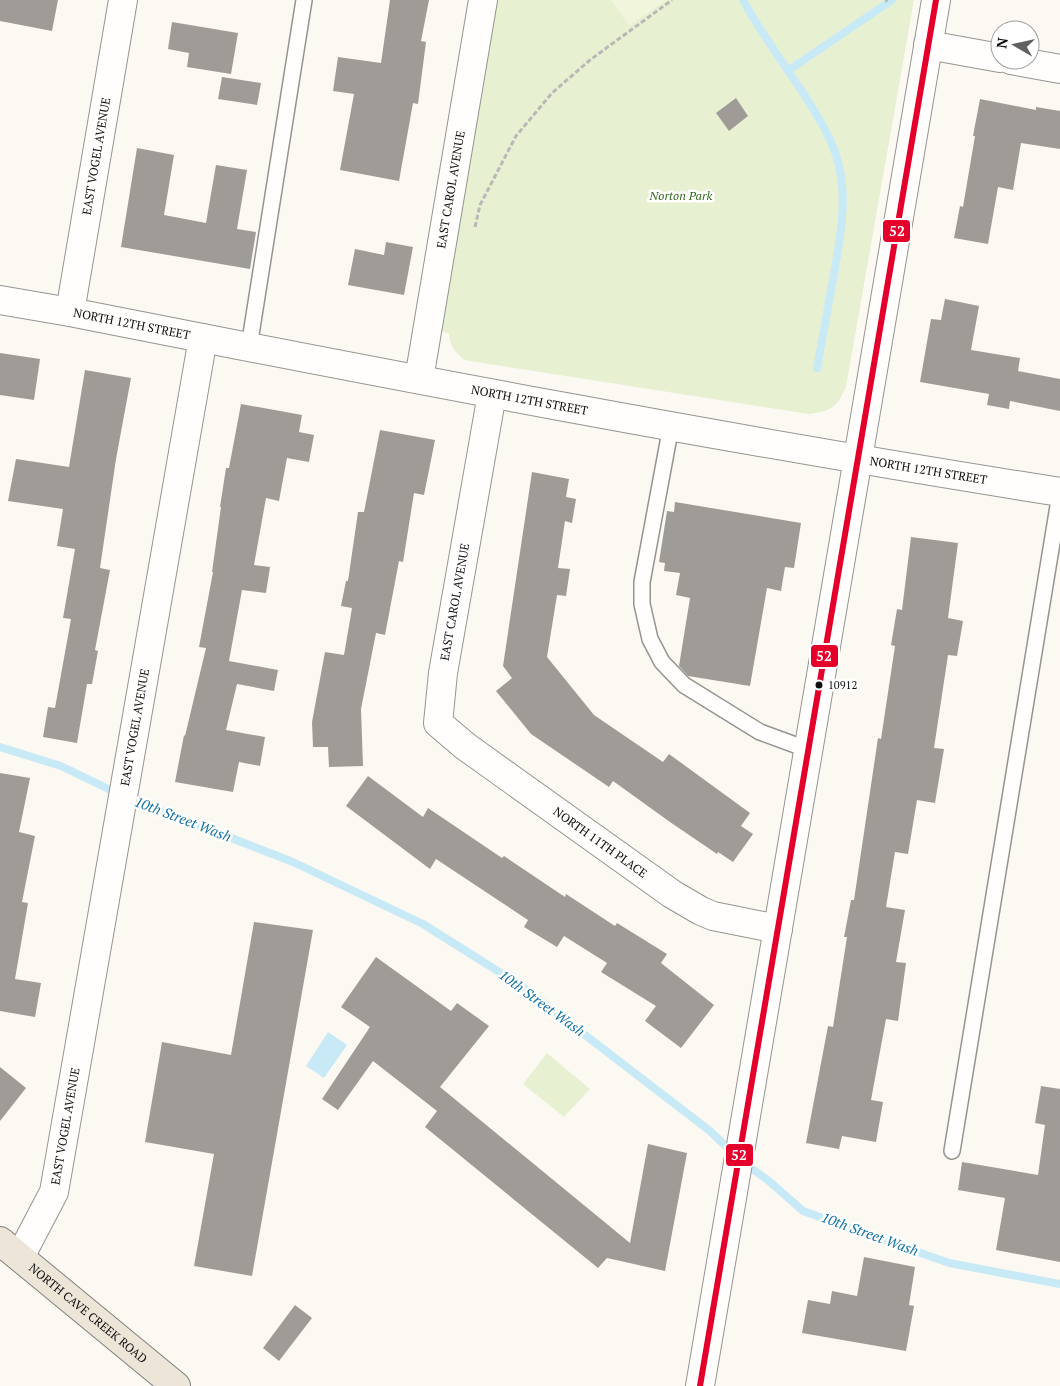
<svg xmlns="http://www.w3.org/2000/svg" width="1060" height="1386" font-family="'PT Serif',serif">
<rect width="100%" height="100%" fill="#fcf9f2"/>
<path fill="#e7f1d2" d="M495,0h419l-68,387c-9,21 -15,24 -37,27l-345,-54c-9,-8 -14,-14 -15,-26l-9,-4z
M547,1053l43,36 -26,28 -41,-33z"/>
<path fill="#f0f5db" d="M611,0h55l-37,26z"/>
<path fill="#c8eaf6" d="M328,1032l19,13 -23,33 -18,-12z"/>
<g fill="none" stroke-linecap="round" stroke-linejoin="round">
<path stroke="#c8eaf6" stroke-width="8" d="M743,0c26,49 64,91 88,142 21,45 9,97 1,143 -5,28 -10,55 -15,83
M789,70l103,-70
M0,747l61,19 62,30 170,66 130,62 97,61 190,146 23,22
M743,1162l26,19 34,30 146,52 111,21"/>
</g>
<path fill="#9f9c98" d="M0,0h58l-6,31 -52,-10z
M390,0h39l-8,41 5,1 -8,62 -5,-1 -14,78 -59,-11 14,-76 -21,-3 5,-34 43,6z
M172,22l66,11 -7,41 -44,-7 2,-14 -21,-4z
M222,77l39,6 -4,22 -39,-6z
M736,98l12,18 -19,15 -13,-18z
M980,99l56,11v-3l24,4v38l-39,-6 -8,47 -15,-3 -10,57 -34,-6 6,-32 3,1 12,-71h-2z
M137,148l37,7 -10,60 42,8 10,-58 31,5 -10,59 19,3 -6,37 -129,-22z
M386,242l27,5 -9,48 -56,-10 7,-36 29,6z
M945,299l34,7 -8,44 49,8 -2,13 42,8v32l-50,-10 -1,8 -22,-4 2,-11 -69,-12 11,-63 10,1z
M0,353l40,6 -6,41 -34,-5z
M85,370l46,8 -15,81 -16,109 10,2 -15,80 3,1 -6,33h-5l-10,59 -34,-6 5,-30 7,1 16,-89 -8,-1 12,-69 -18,-3 6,-37 -55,-8 8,-42 53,8z
M241,404l61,11 -3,17 15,3 -5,27 -22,-4 -8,43 -13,-3 -12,67 16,2 -4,26 -24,-3 -13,71 49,9 -4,21 -37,-7 -11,46 39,7 -5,29 -21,-4 -6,30 -58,-10 9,-47 1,1 21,-88 -7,-1 14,-75h-1l9,-65h-1l6,-39h3z
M380,430l55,10 -11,55 -10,-2 -11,69 -4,-1 -14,74 -9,-2 -15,76 2,57 -34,1 -1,-20h-15l-1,-25 13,-70 19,3 8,-47 -11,-2 5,-25h2l10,-69h6z
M532,472l37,7 -3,18 10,2 -4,24 -7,-2 -7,47 12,1 -4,27 -9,-1 -10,62 47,58 69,47 6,-8 81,59 -9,13 12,8 -20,28 -15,-10 -1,2 -47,-32 -57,-41 -4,6 -78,-53 -35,-43 16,-13 -9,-12z
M675,502l126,21 -7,45 -9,-1 -4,24 -14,-3 -17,98 -62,-10 -9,-10 11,-68 -14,-3 4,-22 -16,-2 1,-8 -6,-1 8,-51 7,1z
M911,537l47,6 -10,75 15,3 -6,35 -9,-1 -14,93 10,1 -9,54 -18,-3 -9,54 -13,-2 -9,55 19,3 -9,52 10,1 -8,58 -12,-2 -15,81 12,2 -7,40 -34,-6 -3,13 -33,-6 22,-117 5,1 14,-90h-3l7,-37h3l24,-162 3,1 14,-93 -4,-1 6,-36 5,1z
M0,773l30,5 -11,54 16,4 -13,66 6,1 -13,76 26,4 -6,34 -35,-6z
M368,776l55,41 5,-9 74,50 2,-2 61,41 1,-3 49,32 2,-3 50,31 -6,9 53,42 -33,43 -36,-27 11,-15 -55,-34 6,-9 -43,-27 -7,11 -33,-20 4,-7 -92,-61 -6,10 -84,-63z
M254,922l59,8 -61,346 -58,-10 20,-112 -69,-12 17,-100 69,13z
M376,957l75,54 6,-8 32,23 -49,61 190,156 18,-99 39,9 -22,118 -58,-13 -9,10 -173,-141 12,-16 -64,-50 -35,49 -16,-11 48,-72 -29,-20z
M0,1067l26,21 -26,33z
M1041,1086l19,3v173l-64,-12 9,-52 -47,-8 4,-28 76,13 7,-50 -10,-2z
M864,1257l51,10 -6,38 5,1 -8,45 -104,-18 6,-33 22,4 2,-13 25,5z
M295,1305l17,13 -33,43 -16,-13z"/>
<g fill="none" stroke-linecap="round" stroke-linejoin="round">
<defs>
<path id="service" d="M249,347l55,-347
M671,426l-29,156v22l8,35 12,23 22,23 76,47 49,18
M952,1151l108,-657"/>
<g id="minor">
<path d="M928,45l72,13"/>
<path d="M1011,60l49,9"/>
<path id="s1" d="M70,312l53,-312"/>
<path id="s2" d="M419,379l64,-379"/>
<path id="s3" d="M492,394l-49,279 -5,50 27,23 207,148 29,17 12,5 65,13"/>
<path id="s4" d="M20,1257l34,-65 149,-854"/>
</g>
<g id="tertiary">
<path id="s5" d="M0,300l70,12c329,65 659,128 990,180"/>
<path d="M700,1386l236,-1386"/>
</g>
<g id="primary">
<path id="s6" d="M0,1241l176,145"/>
</g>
</defs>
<use href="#service" stroke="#959491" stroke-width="18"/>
<use href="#minor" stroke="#959491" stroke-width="30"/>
<use href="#tertiary" stroke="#959491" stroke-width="30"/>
<use href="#primary" stroke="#82817e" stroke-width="30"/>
<path stroke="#b8b8b6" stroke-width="3" stroke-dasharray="5 2.5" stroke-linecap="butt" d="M886,0l1,2
M475,227l5,-22 36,-69 36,-43 38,-33 82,-60"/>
<use href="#service" stroke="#fffefd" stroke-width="15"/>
<use href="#minor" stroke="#fffefd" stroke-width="28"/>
<use href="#tertiary" stroke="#fffefd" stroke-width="28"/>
<use href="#primary" stroke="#ede6d8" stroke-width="28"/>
<defs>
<path id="bus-1" d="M700,1386l236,-1386"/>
</defs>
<use href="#bus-1" stroke="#fff" stroke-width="10"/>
<use href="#bus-1" stroke="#e4002b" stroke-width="6"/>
</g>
<circle fill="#0e0e0e" stroke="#fff" stroke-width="2" cx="819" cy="685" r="4.5"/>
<g text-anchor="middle" stroke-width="5" stroke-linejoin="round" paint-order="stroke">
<g font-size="11" fill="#0e0e0e" stroke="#fff" text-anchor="start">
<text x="828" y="689">10912</text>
</g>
<g font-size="12" fill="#0e0e0e" stroke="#fff">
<text dy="4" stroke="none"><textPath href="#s1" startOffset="158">EAST VOGEL AVENUE</textPath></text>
<text dy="4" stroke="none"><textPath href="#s2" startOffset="192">EAST CAROL AVENUE</textPath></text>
<text dy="4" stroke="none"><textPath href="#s5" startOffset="134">NORTH 12TH STREET</textPath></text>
<text dy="4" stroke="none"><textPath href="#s5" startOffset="539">NORTH 12TH STREET</textPath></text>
<text dy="4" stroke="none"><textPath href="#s5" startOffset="944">NORTH 12TH STREET</textPath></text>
<text transform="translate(455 602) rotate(-80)" y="4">EAST CAROL AVENUE</text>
<text dy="4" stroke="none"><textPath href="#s4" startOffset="545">EAST VOGEL AVENUE</textPath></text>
<text dy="4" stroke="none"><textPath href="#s3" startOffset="535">NORTH 11TH PLACE</textPath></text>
<text dy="4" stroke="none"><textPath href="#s4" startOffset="140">EAST VOGEL AVENUE</textPath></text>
<text dy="4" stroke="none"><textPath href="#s6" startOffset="114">NORTH CAVE CREEK ROAD</textPath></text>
</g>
<g font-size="12" font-style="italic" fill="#32691c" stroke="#fff">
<text x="681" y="200">Norton Park</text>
</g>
<g font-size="14" font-style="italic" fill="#1271a5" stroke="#fff">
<text transform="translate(183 819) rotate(21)" y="5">10th Street Wash</text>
<text transform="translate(542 1003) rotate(36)" y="5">10th Street Wash</text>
<text transform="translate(870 1234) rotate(20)" y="5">10th Street Wash</text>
</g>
</g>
<g stroke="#fff" stroke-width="2">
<rect x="882" y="219" width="29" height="24" rx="5" fill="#e4002b"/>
<rect x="810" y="644" width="29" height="24" rx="5" fill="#e4002b"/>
<rect x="725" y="1143" width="29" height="24" rx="5" fill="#e4002b"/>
</g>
<g font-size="14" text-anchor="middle" font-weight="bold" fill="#fff">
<text x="897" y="236">52</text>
<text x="824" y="661">52</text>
<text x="739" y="1160">52</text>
</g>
<g transform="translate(1015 45) rotate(279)"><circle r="24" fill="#ffffff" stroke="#9f9f9f"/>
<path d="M0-4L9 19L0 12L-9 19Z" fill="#61605e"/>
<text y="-8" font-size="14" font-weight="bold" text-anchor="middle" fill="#0e0e0e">N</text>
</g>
</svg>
